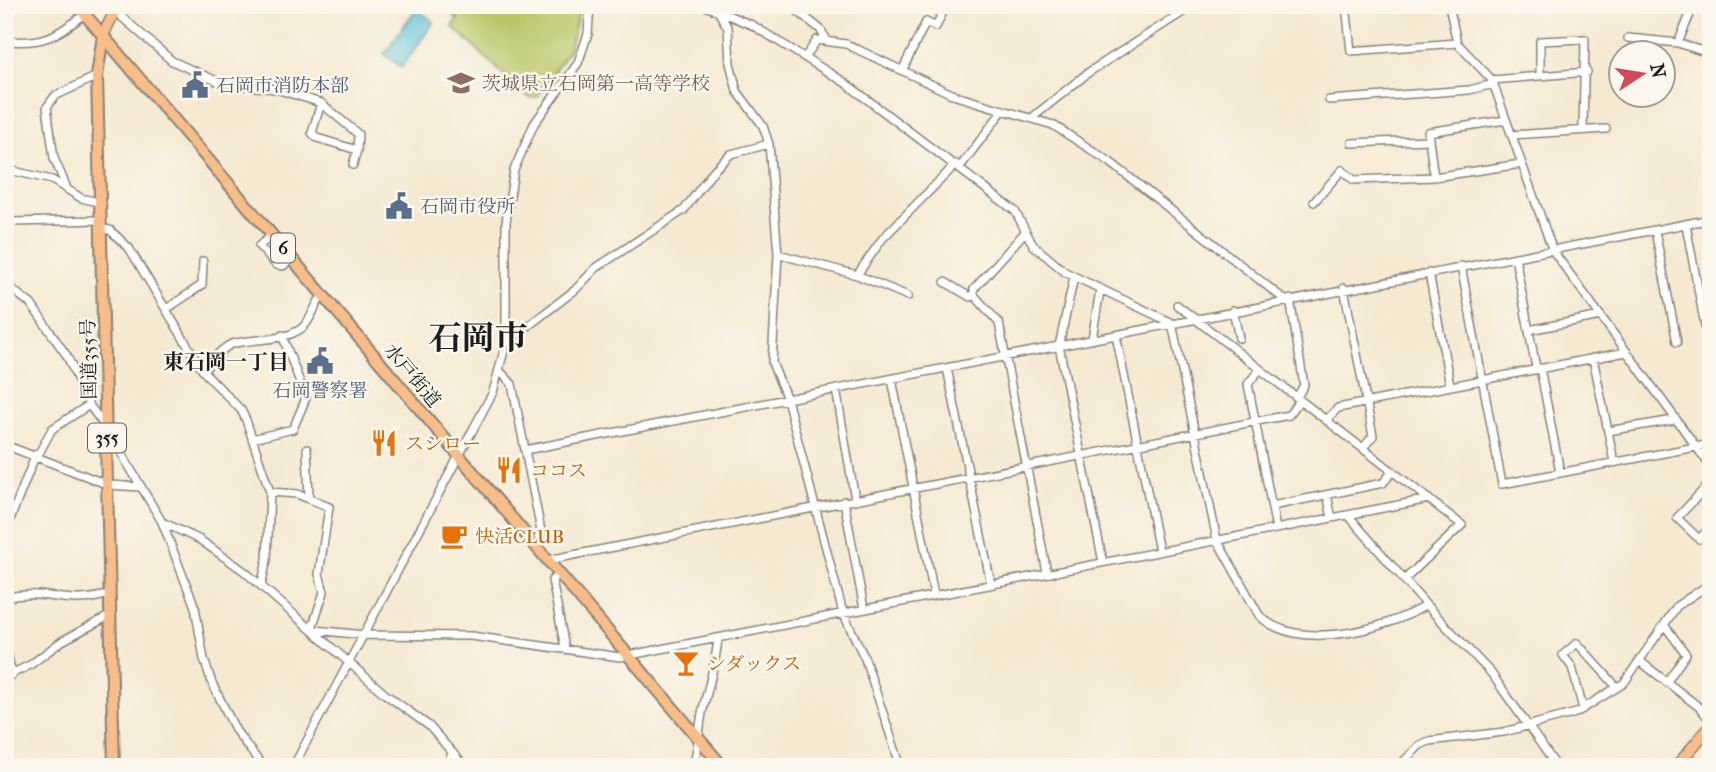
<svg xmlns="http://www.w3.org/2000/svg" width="1716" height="772" font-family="'IM FELL French Canon','Noto Serif JP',serif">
<rect width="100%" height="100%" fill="#fbf7ec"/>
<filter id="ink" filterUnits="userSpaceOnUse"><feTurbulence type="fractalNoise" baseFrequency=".0143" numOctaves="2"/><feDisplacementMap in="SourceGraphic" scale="14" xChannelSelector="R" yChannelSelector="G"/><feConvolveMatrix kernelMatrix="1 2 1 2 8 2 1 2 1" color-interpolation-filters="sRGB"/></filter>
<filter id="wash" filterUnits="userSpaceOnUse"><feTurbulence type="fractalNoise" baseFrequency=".00686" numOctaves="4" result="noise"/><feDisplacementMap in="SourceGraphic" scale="28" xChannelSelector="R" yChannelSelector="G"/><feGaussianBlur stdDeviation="1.57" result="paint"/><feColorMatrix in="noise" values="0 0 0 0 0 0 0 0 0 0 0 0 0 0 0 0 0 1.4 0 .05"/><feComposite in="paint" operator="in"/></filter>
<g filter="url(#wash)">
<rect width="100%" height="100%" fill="#f5e9d2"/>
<path fill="#b9c769" stroke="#6a7242" stroke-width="2" d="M449,5h132l-12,44 -32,48 -8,1 -77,-72 6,-7 -12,-10z"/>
<path fill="#59bfd6" stroke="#3a6e79" stroke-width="2" d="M416,9l18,13 -32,45 -18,-13z"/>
</g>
<g filter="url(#ink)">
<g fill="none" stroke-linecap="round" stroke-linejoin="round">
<defs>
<path id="minor" d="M703,5l49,20 92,57 171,129 18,34 32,27 107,51 45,217 42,75c36,38 128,15 167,-10
M790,5l30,24 7,11
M1346,5l5,46 106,-8
M1449,5l8,38 35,37 61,171 158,216
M115,11l57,50 49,22 55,6 45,14 -9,30 5,5 40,12 -4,15
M719,13l9,15 2,35 7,28 26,35 6,18 9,110 -6,109 15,36 56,214 22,46 36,108
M1628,38l50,5 33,11
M5,41c39,3 50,-4 80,-27
M1678,43l16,-38
M806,56l11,-16 29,4 110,52 97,29 57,37 175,138
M902,71l24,-49 10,5 10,-22
M1540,74v-33l45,-2 -2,91
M1492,80l95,-8
M1329,100l140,-10 25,-6
M321,103l37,31 -1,16
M1033,117l56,-45 105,-67
M1506,120l-78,12 6,45 87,-13
M1512,135l94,-6
M1352,143l77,-3
M960,167l43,-57
M5,169l47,11 29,18 21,5
M66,186l-12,-28 -7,-51 8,-11 42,-20
M1314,202l28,-32 12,10 80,-3
M12,222l90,-2
M1686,225l21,111
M103,229l7,1 19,18 74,123 38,39 5,10 24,72 -3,68 -6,26
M1655,231l22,111
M1025,232l-51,57v6l25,28 48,250
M272,235l-13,11 17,19 7,1 9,-7
M778,254l79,21 51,21
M1515,257l21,111
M1461,266l41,218 209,-40
M1429,273l21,112
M857,275l26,-37 73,-74
M1074,277l-15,69 44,216
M945,282l25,15 4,-2
M5,284l26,20 36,52 22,49 18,24 55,93 33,85 9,52 8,24 24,48 27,36
M1344,288l29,148 -10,12
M1290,299l14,86 -7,12
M1177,305l285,220 -58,55
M168,308l34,-23 1,-24
M1233,310l6,28
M1529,330l72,-14
M1116,335l43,216
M1092,339l8,-49
M506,343l69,-53 21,-22 88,-58 30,-40 17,-16 38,-10
M1593,358l15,73 66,-11
M947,368l44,216
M1540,368l20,104
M1260,369l-12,15 28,145
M203,371c7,-8 18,-23 29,-27 21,-6 51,-2 70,-16 10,-8 12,-23 21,-33
M500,371l12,13 29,147 -6,14
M892,379l42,216
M836,389l19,110
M1326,420l12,-12 288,-56
M1608,431l6,31
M252,439l41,-10 13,-31 -24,-63
M5,445l104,40 32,2
M307,449l2,49
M525,450l1186,-231
M38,455l14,-26 37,-24
M1711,482l-34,36 22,21 12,-12
M270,492l27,2 32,13 -10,67 5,18 -12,36
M1327,495l5,23
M844,501l20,108
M1272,506l111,-23 10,-12
M1348,515l78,90 65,68 66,94
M162,522l38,18 44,31 141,123 44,32 36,41
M5,532l31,-78
M548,560l741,-145 11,-15
M560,574l-8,6 13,68
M5,598c42,-11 64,11 106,-5
M1665,626l21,28 -18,26
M315,630l49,5 107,1 149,21 809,-158
M5,643l7,32
M1641,662l58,45 12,14
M5,677l25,-12 32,-24 49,-26
M1583,709l-11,-42 -9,-12 14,-12 40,44
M293,767l200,-375 13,-49v-121l8,-52 20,-46 44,-61 10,-29 2,-29
M444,767l9,-14
M693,767c5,-18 6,-36 9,-54 6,-26 14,-49 16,-75
M1398,767l22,-22 9,-4 75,-9 72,-19 48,-30 53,-77 34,-23"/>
<path id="major" d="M103,35l15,-30
M1676,767l35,-42"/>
<path id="highway" d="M77,5l646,762
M103,35l-6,41 17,691"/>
</defs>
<use href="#minor" stroke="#888277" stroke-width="10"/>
<use href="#major" stroke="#888277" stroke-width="13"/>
<use href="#highway" stroke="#888277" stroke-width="14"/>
<use href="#minor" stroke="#fff" stroke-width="7"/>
<use href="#major" stroke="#f8bd89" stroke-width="10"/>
<use href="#highway" stroke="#f8bd89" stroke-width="10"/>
</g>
</g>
<defs>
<symbol id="school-bare" viewBox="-9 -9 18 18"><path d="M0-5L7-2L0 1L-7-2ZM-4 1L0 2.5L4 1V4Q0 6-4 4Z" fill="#8d6e63" stroke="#fbf7ec" stroke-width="2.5" paint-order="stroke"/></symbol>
<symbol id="civic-bare" viewBox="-9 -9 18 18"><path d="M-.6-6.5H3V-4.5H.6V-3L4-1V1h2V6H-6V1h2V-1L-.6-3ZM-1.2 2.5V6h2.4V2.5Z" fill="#5c6f8a" stroke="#fbf7ec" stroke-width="2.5" paint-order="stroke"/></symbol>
<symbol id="restaurant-bare" viewBox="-9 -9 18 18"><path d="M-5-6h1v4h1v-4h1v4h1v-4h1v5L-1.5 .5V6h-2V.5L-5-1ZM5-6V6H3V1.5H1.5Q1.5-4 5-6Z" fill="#e8710a" stroke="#fbf7ec" stroke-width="2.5" paint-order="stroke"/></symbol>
<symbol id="cafe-bare" viewBox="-9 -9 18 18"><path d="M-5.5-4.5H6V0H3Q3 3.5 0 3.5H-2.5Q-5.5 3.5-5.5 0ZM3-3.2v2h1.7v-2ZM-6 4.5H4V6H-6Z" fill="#e8710a" stroke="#fbf7ec" stroke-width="2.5" paint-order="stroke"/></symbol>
<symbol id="bar-bare" viewBox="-9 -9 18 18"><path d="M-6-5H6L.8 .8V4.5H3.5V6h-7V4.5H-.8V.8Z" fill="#e8710a" stroke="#fbf7ec" stroke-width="2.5" paint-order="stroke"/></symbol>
</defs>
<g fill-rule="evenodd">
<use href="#school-bare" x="442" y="64" width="38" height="38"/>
<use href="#civic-bare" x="176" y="66" width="38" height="38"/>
<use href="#civic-bare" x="380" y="187" width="38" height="38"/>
<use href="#civic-bare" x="301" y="342" width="38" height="38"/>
<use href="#restaurant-bare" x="365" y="424" width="38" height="38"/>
<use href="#restaurant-bare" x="490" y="451" width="38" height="38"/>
<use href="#cafe-bare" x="435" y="517" width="38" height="38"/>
<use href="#bar-bare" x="667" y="644" width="38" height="38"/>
</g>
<g text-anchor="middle" stroke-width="5" stroke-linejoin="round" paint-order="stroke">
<g fill="#fbf7ec" stroke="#5f5e5a" stroke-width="2">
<rect x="271" y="233.5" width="24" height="29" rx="5"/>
<rect x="88" y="423.5" width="38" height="29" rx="5"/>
</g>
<g font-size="18" font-weight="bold" fill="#1c1c1c">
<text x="283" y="254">6</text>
<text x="107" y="444">355</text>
</g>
<g font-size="19" fill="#785e54" stroke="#fbf7ec" text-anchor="start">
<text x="482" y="90">茨城県立石岡第一高等学校</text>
</g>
<g font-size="19" fill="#4e5e75" stroke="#fbf7ec" text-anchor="start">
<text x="216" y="92">石岡市消防本部</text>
<text x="420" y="213">石岡市役所</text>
<text x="320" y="397" text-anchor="middle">石岡警察署</text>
</g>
<g font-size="19" fill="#1c1c1c" stroke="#fbf7ec">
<text transform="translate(88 359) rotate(-91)" y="7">国道355号</text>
<text transform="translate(413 375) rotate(50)" y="7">水戸街道</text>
</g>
<g font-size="19" fill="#c56008" stroke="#fbf7ec" text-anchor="start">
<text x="405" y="450">スシロー</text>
<text x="530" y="477">ココス</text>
<text x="475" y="543">快活CLUB</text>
<text x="707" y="670">シダックス</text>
</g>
<g font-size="21" font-weight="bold" fill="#1c1c1c" stroke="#fbf7ec">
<text x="226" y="369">東石岡一丁目</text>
</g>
<g font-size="33" font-weight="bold" fill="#1c1c1c" stroke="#fbf7ec">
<text x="478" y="349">石岡市</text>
</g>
</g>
<rect width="1716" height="772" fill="none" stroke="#fbf7ec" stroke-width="28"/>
<g transform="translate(1642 74) rotate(78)"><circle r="33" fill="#fbf7ec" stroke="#a29f99" stroke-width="2"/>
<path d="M0-5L12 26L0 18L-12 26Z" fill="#d1495b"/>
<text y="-10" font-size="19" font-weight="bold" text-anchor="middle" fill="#1c1c1c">N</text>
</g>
</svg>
